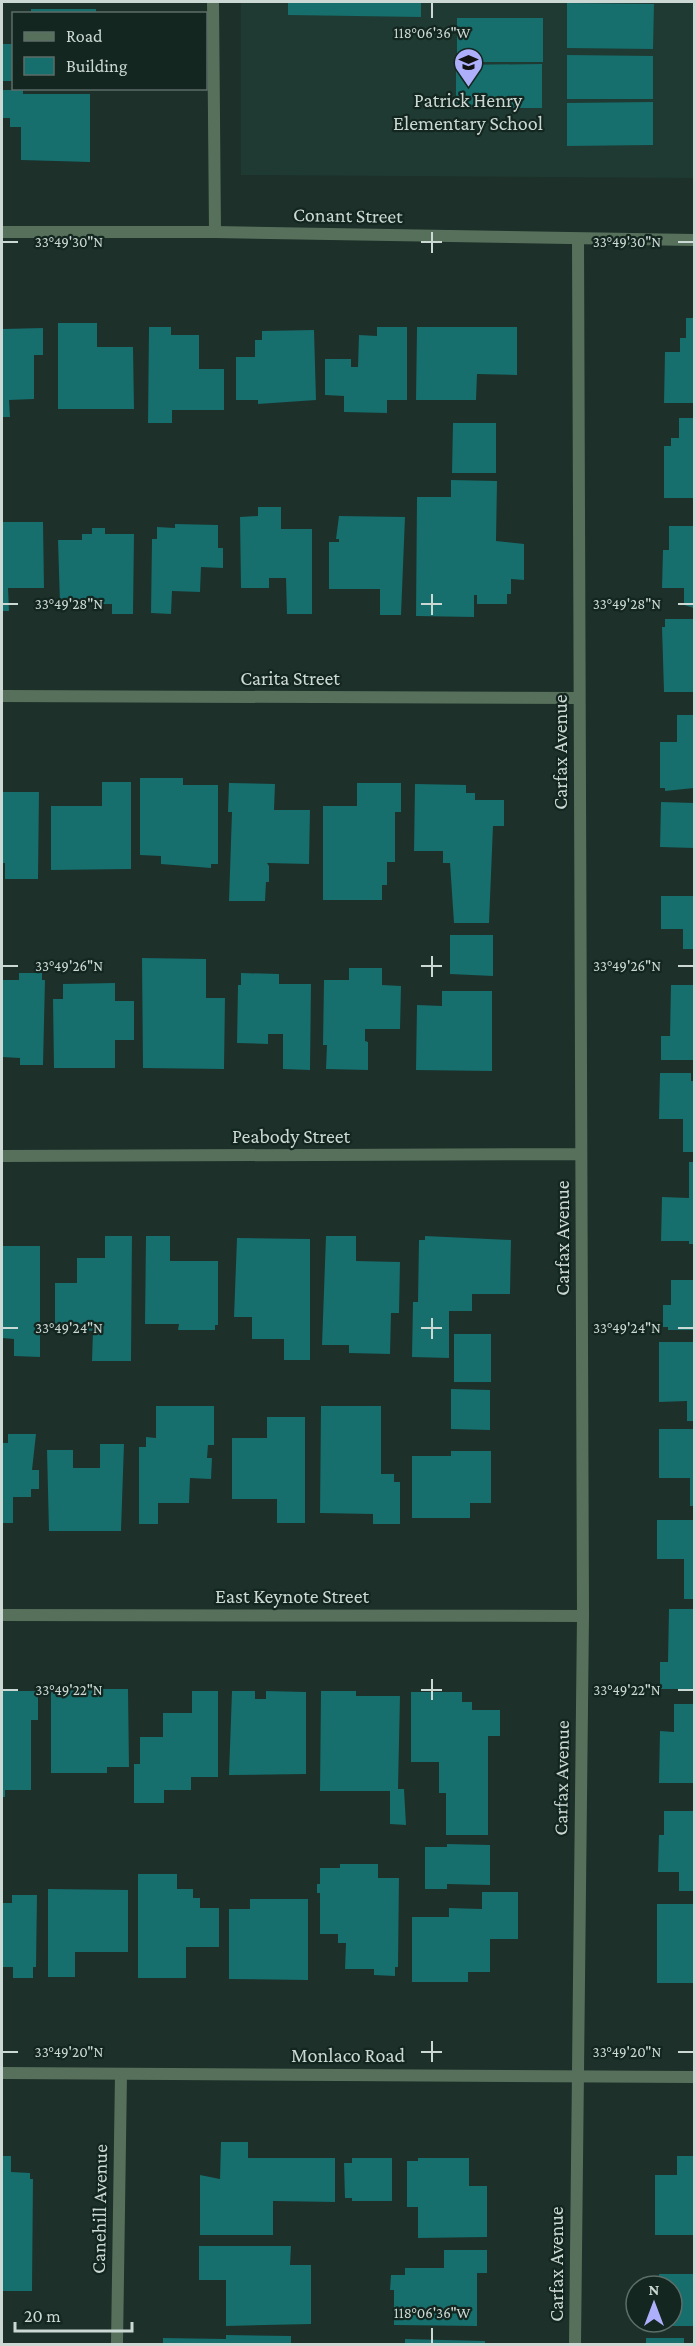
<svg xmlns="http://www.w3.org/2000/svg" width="696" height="2346" font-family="'Crimson Pro',serif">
<rect width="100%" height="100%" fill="#1d302a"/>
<path fill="#1f3a32" d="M241,2h453v176l-453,-3z"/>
<path fill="#166e6d" d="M288,2h133v15l-133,-2z
M567,3l87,1 -1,45 -86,-1z
M31,9h65v5h-65z
M457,18h86v44h-86z
M2,44h12v37h-12z
M567,55l86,1v43h-86z
M542,64v44h-86v-43z
M2,90h21v4h67v68l-69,-2v-33h-11v-9h-8z
M653,102v43l-86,1v-43z
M686,318h8v85h-30l1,-51h15v-14h6z
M58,323h39v24h36l1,62h-76z
M149,327h22v8h28v34h25v41h-52v13h-24z
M377,327h30v73h-20v13l-43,-1v-16l-19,-1v-36h26v8h7l1,-32 18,1z
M417,327h100v48l-40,-1 -1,26h-60z
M43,328v27h-9v44l-25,1 1,17h-8l1,-88z
M314,330l2,70 -58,4v-4h-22v-43h19v-17h7v-9z
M679,418h15v80h-30v-52h7v-8h8z
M453,423h43v50h-44z
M451,480l46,1 -1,60 28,3v36l-13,-1v15h-4v10h-30v-9h-3v22l-58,-1 1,-119h34z
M258,507h23v22h31v85h-25l-1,-36h-17v10h-28l-1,-71 18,-1z
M339,516l66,1 -4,98h-21v-26h-51v-47h10v-3h-3z
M3,522h40l1,66h-36l1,23h-7z
M175,524l43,1v23h5v20l-22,-1 -1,25 -28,-1 -1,23 -20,-1 1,-74h5v-12l18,1z
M669,526h25v82l-10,-3v-17h-22l1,-38h6z
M92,528h13v6h29l-1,80h-21v-10h-52l-2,-64h24v-6h10z
M665,619h29v73h-30l-2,-65h3z
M677,715h17v73l-29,3v-3h-5v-46h17z
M140,778h43v7h35v79h-7v4l-50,-4v-8l-21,-1z
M102,782h29v87l-80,1v-64h51z
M229,783l46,1 -1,26h36l-1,54 -42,-1 2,3v16h-3l-1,19h-36l3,-89h-4z
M357,783h44v29h-6v50h-8v23h-5v15h-59v-94h34z
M415,784l51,1v8h9v7h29v26h-11l-4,97h-35l-4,-60h-7v-12h-29z
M2,792h37l-1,87h-33v-16h-3z
M661,802l33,1v45l-34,-1z
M661,896h33v53h-11v-20h-22z
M450,935h43v41l-43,-2z
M142,958l64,1v39h19l-1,71 -81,-1z
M349,968h33v17l19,1 -1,43h-35v12l3,1v28l-42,-1 1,-24h-4l1,-65h25z
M19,973h23v7h3l-2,85h-23v-7l-18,-1v-77h17z
M241,973l38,1v10h32l-1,86 -27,-1v-35h-15v10l-31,-1 1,-58h3z
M115,983v18h19v39h-19v28h-61l-1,-69h10v-15z
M671,985h23v75h-33v-24h9z
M442,991h50v80l-76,-1 1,-65 25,1z
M660,1073h31v8h3v71h-11v-33h-24z
M689,1162h5v82h-5v-3h-28l1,-44 27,1z
M105,1236h27l-1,125h-39l1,-30 -9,-1v-6h-29v-41h22v-25h28z
M146,1236h24v25h48v64h-3v5h-37l1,-6h-34z
M326,1236h30v25l44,1 -1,51h-8l-1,41 -41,-1v-8h-27z
M425,1236l86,4 -1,54h-38v17h-23v47l-37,-1 1,-55h5l1,-62h6z
M237,1238l73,1v121h-26v-21h-32v-22h-18z
M2,1246h38v111l-26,-1v-17l-12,-1z
M671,1280h23v50h-26v-3h-5v-22h8z
M454,1334h37v48h-37z
M659,1342h35v79h-7v-20l-28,1z
M451,1389l39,1v40l-39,-1z
M156,1406h58v39h-6l-1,13h5l-1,21 -21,-1 -1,25h-31v21h-19v-77h7v-10l10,1z
M321,1406h60v68h13v8h6v42h-27v-10l-53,-1z
M267,1417h38v106h-28v-24h-45v-61h35z
M659,1429h35v77h-4v-28h-31z
M8,1434h28l-4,36h7v19h-8v8h-18v26h-11v-80h6z
M100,1444h24l-3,87h-72l-2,-81h26v18h27z
M451,1451h40v52h-21v15h-58v-62h39z
M657,1520h37v79h-10v-40h-27z
M669,1609h25v80h-34v-27h8z
M51,1689h77l1,78h-22v6h-56z
M2,1691h36v29h-7v70h-26v7h-3z
M192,1691h26v86h-27v13h-27v13h-30v-39h6v-27h23v-24h29z
M232,1691h23v8h11v-8l40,1v82l-77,1z
M321,1691h35v5h44l-2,93h6l2,36 -16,-1v-33h-70z
M411,1692h51v10h10v8h28v26h-12v99h-42v-42h-7v-31h-28z
M674,1704h20v79h-35l1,-52 14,1z
M664,1811h30v80h-15v-19h-21l1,-37h5z
M447,1844l43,1v40l-43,-1v5h-22v-42h22z
M340,1864h38v14h21l-1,89h-3v9l-21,-1v-6h-29l1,-26h-8v-9h-18v-41h-3v-9h3v-16h20z
M138,1874h39v15h16v9h7v10h19v39h-33v31h-48z
M48,1889l80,1v62h-53v25h-27z
M482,1892h36v47h-28v33h-22v10h-56v-65h37v-9l33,1z
M12,1895h25l-1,72h-3v11h-20v-11h-11v-64h10z
M250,1899h58v81l-79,-1v-70h21z
M657,1904h37v79h-37z
M221,2142h27v16h87v44l-62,-1v34h-73v-60l20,4z
M2,2156h9v16l19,1v6h3l-1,112h-30z
M677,2156h17v79h-39v-60h22z
M352,2158h40v43h-40v-3h-7l-1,-35h8z
M418,2158h51v28h18v51l-69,1v-31h-11v-46h11z
M199,2246h92l-1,19h21v59l-85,2v-46h-27z
M444,2250h43v23h-10v53l-83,-1v-35h-4l1,-15h14v-7h39z
M659,2274h35v52h-35v-4h13v-36h-13z
M226,2335l65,1v8h-128v-6l63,1z
M646,2338h38v6h-38z
M405,2339l80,2v3h-80z"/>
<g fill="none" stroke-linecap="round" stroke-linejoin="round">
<path stroke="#57705b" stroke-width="12" d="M213,2l2,230
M2,696l577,2
M2,1156l579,-2
M2,1615l581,1
M117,2344l4,-270
M575,2344l8,-728 -5,-1377"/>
<path stroke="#57705b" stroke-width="12" d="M2,232h213l479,8
M2,2073l692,4"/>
</g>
<path fill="none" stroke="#ccd8d3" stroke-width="2" d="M432,3v15M432,232v21M3,242h15M421,242h21M678,242h15M432,594v21M3,604h15M421,604h21M678,604h15M432,956v21M3,966h15M421,966h21M678,966h15M432,1318v21M3,1328h15M421,1328h21M678,1328h15M432,1679v21M3,1690h15M421,1690h21M678,1690h15M432,2041v21M3,2052h15M421,2052h21M678,2052h15M432,2328v15"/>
<defs>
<symbol id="school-pin" viewBox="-11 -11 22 30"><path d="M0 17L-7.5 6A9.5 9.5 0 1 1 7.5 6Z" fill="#adaffb" stroke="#132620"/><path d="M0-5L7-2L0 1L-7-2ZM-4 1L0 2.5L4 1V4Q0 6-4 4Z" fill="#111"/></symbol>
</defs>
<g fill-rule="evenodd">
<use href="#school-pin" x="452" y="46" width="33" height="45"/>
</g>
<g text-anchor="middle" stroke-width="4.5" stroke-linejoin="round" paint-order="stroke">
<g font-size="20" fill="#ccd8d3" stroke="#132620">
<text x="468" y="107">Patrick Henry<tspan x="468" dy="23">Elementary School</tspan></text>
</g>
<g font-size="20" fill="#ccd8d3" stroke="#132620">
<text transform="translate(348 215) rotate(1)" y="7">Conant Street</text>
<text x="290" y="685">Carita Street</text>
<text transform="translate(560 752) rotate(-90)" y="7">Carfax Avenue</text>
<text x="291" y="1143">Peabody Street</text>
<text transform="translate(562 1238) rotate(-90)" y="7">Carfax Avenue</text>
<text x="292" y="1603">East Keynote Street</text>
<text transform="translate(561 1778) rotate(-89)" y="7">Carfax Avenue</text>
<text x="348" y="2062">Monlaco Road</text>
<text transform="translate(99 2209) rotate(-89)" y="7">Canehill Avenue</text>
<text transform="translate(556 2264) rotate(-90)" y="7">Carfax Avenue</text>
</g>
</g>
<g font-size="15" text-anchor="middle" fill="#ccd8d3" stroke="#132620" stroke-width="4.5" stroke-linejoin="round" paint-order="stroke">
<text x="432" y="38">118°06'36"W</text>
<text x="69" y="247">33°49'30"N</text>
<text x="627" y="247">33°49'30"N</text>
<text x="69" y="609">33°49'28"N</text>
<text x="627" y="609">33°49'28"N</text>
<text x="69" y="971">33°49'26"N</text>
<text x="627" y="971">33°49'26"N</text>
<text x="69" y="1333">33°49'24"N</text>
<text x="627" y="1333">33°49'24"N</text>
<text x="69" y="1695">33°49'22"N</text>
<text x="627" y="1695">33°49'22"N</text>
<text x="69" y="2057">33°49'20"N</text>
<text x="627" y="2057">33°49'20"N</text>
<text x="432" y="2318">118°06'36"W</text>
</g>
<rect width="696" height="2346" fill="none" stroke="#ccd8d3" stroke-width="6"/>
<rect x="12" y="12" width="195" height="78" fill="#132620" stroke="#5d6d68" stroke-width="1.5"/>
<rect x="24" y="32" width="30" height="9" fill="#57705b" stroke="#5d6d68" stroke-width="1.5"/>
<text x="66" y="42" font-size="18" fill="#ccd8d3">Road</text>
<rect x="24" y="57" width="30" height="18" fill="#166e6d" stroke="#5d6d68" stroke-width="1.5"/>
<text x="66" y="72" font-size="18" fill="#ccd8d3">Building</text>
<g transform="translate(654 2304)"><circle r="28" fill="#132620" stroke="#5d6d68" stroke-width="1.5"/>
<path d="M0-4.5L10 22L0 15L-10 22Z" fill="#adaffb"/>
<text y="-9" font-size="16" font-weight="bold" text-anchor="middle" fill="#ccd8d3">N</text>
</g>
<path d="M15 2322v9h117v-9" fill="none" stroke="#ccd8d3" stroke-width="3"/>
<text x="24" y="2322" font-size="18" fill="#ccd8d3" stroke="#132620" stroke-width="4.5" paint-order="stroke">20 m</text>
</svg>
